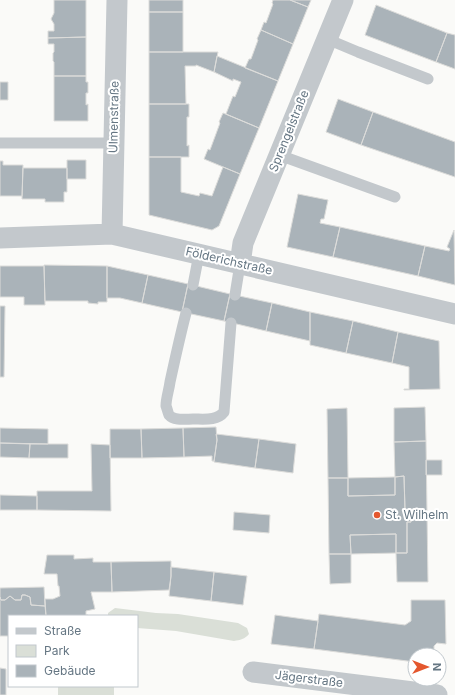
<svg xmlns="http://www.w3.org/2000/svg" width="455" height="695" font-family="Inter,sans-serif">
<rect width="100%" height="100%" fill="#fafaf8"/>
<path fill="#dadfd7" d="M115,608l41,5 22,1 60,9 9,5 2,6c-4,5 -9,6 -15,7l-58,-10 -39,-3v-12h-29v-3z
M58,686h56v9h-56z"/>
<path fill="#aab3b9" stroke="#dcdcda" d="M54,0h32v37l-38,1v-7h6v-7l-3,-5 3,-6z
M149,0h34v12h-34z
M273,0h17l18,7 -15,37 -32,-14 3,-8 2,1 7,-19 -1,-1z
M290,0h21l-3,7z
M376,5l71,28 -11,29 -71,-27z
M149,12h34v40h-34z
M261,30l32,14 -15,37 -33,-13 4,-9h2l7,-19 -1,-1z
M447,33l8,2v34l-19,-7z
M86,37v39h-32v-14l-1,-1v-8l1,-1v-8h-6v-6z
M149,52h69l-4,20 -18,-7v1h-11l1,38h-37z
M217,56l61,25 -19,47 -33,-14 7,-18 2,1 6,-15 -8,-3v2l-19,-9z
M54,76h32v6h2v11h-2v12l2,-1v17h-34z
M0,82h8v18h-8z
M338,99l35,13 -12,33 -35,-13z
M149,104h40v13h-2v29l2,-1v12h-40z
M373,112l82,30v35l-94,-32z
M223,113l36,15 -19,46 -36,-15 4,-10 2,1 10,-27 -1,-1z
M149,157h32v35l18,4 1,-3 12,3 11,-29 17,7 -21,52 -7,4 -63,-15z
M67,160h19v19h-19z
M0,161h3v4h20l-1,31h-22z
M23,168h44v24h-3v10h-19v-3h-23z
M298,194l30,6 -4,19h-3l-1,4 20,4 -7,30 -46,-10z
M340,227l85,19 -7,30 -85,-19z
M454,230l1,55 -37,-9 7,-30 24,5 1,-2 -3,-2z
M44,265l63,1v36h-9v2l-10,-1v-2h-43z
M0,266h44l1,39h-21v-8h-24z
M107,266l41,9 -6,28 -22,-5h-13z
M148,275l40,9 -6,28 -40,-9z
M188,284l42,10 -6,27 -42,-9z
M230,294l42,9 -6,28 -42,-10z
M272,303l38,9v29l-44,-10z
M0,306h5l-1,71h-4z
M310,312l43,9 -7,32 -36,-8z
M353,321l45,11 -6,31 -46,-10z
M398,332l41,9 1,48 -36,1v-1h5v-22l-17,-4z
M425,407l1,34 -32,1v-34z
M347,408l1,70h-20l-1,-69z
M216,427l1,13 -3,21h-2v-5l-28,1 -1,-29z
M0,428l48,1v15l-48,-1z
M183,428l1,29 -42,1 -1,-29z
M110,429h31l1,29h-32z
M216,434l43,5 -4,29 -41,-6 3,-22z
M259,439l37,5 -3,29 -38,-5z
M426,441l2,141h-31l-1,-29h11v-31h4v-12h-6l-1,-34 -9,1 -1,-35z
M0,443l30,1 -1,14 -29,-1z
M30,444h38v14h-39z
M91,444l19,1 1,66 -74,-1v-19h55z
M426,460h16v15h-16z
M404,476l1,34h6v12h-4v31h-11v-19l-46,1 1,19h-22l-1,-76h20v18l47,-1v-18z
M395,477v18l-47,1v-18z
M0,495l37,1v14h-37z
M234,512l36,3 -1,18 -36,-3z
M396,534v19l-45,1 -1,-19z
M329,554h22v29l-21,1z
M47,555h27v4l19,-1v4h18l1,30h-21l4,17 -9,2v4h2v1h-42l-1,-17h8l7,-3 -1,-10h-1l-1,-12h-13z
M171,561v15l-2,14 -57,2 -1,-30z
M171,567l43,5 -3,29 -42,-5 2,-20z
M214,572l33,4 -4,29 -32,-4z
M44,587l1,19 -14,-1 -1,-8 -5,-2h-3l-1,5h-6l-5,-4 -5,4h-4l-1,-3v-9z
M22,595h3l5,2 1,8 14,1 1,10h-37v20h-9v-39l1,3h4l5,-4 5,4h6z
M411,600h34l1,44 -9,-1 -3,3v6l-6,-1 -3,4h-10v7l-101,-13 5,-35 86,11 6,-4z
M275,615l43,6 -4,28 -43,-5z
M0,668l6,1v26h-6z"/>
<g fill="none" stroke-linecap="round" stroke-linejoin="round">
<path stroke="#c3c8cc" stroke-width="11" d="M327,39l31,13 70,27
M0,143h114
M279,155l116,42
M193,285l6,-31
M235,295l5,-31
M186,313c-6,23 -11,46 -16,69 -1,8 -4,16 -4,24 1,2 2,7 3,9 5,6 17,4 24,4 11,0 24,2 31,-7l7,-89"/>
<path stroke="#c3c8cc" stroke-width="21" d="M112,234l5,-234
M0,238l112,-4 343,80
M240,264l3,-21 100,-243
M253,672l184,23"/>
</g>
<circle fill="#e4572e" stroke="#fff" stroke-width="1.5" cx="377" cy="515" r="4"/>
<g text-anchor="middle" stroke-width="4" stroke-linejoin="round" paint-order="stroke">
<g font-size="12" fill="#657683" stroke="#fff">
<text transform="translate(114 117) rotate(-89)" y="4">Ulmenstraße</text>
<text transform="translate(289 131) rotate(-68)" y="4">Sprengelstraße</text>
<text transform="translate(229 261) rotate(13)" y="4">Földerichstraße</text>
<text transform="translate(309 679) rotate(7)" y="4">Jägerstraße</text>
</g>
<g font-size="12" fill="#657683" stroke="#fff" text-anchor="start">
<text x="385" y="519">St. Wilhelm</text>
</g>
</g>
<rect x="8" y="615" width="130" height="72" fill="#ffffff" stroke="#c1c8cd"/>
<rect x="16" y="628" width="20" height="6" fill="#c3c8cc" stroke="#c1c8cd"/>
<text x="44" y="635" font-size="12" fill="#657683">Straße</text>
<rect x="16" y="645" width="20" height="12" fill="#dadfd7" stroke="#c1c8cd"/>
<text x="44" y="655" font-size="12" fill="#657683">Park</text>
<rect x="16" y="665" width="20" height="12" fill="#aab3b9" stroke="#c1c8cd"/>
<text x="44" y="675" font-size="12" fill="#657683">Gebäude</text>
<g transform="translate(427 667) rotate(90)"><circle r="19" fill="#ffffff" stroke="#c1c8cd"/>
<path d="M0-3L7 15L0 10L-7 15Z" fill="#e4572e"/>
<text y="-6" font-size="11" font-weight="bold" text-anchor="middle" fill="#657683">N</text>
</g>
</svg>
